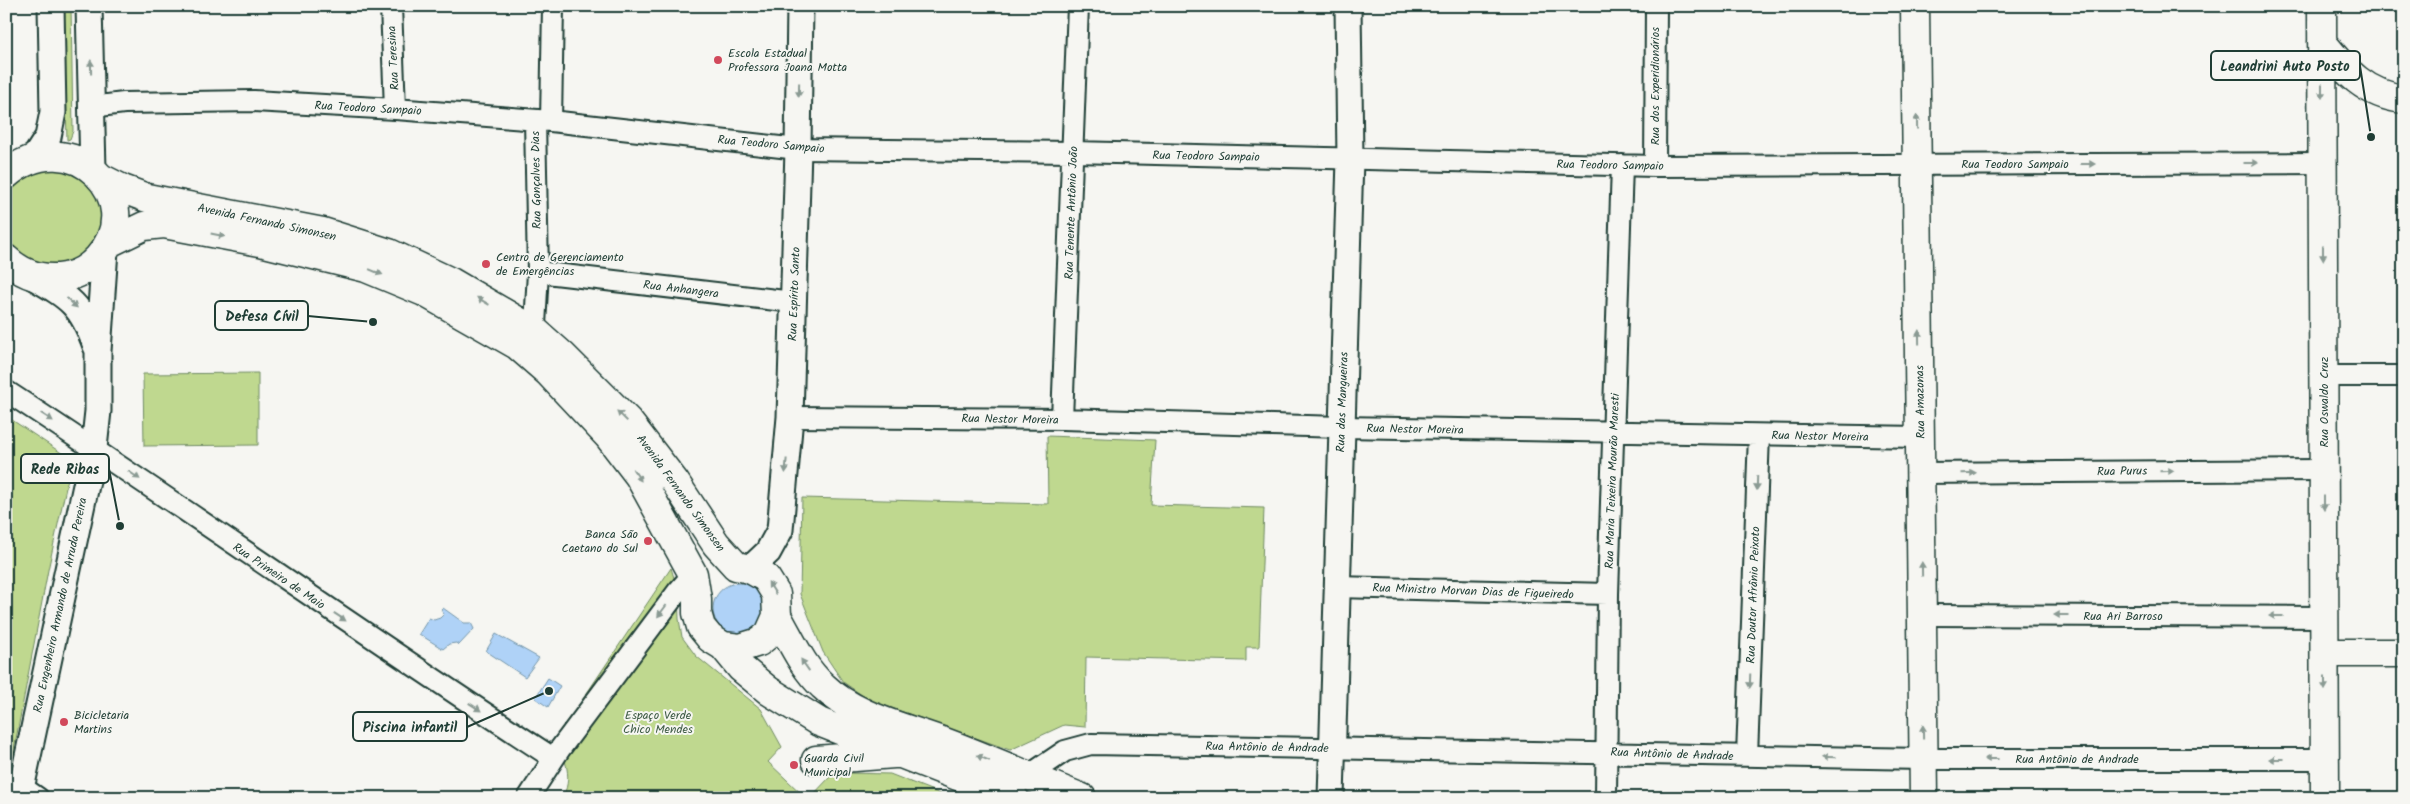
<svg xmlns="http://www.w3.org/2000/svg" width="2410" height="804" font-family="Kalam,sans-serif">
<rect width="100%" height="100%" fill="#f6f6f2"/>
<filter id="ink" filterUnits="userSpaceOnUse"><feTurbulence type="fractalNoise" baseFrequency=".02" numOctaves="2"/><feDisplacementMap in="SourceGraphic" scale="10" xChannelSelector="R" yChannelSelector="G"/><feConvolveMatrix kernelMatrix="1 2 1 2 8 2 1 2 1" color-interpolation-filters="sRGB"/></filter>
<g filter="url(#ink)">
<path fill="#bfd88f" stroke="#6f8a62" d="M63,6h8l2,125 -3,8 -3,1z
M44,168l27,3 23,19 9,18 -4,33 -23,24 -33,4 -30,-16 -7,-12v-44l4,-7 9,-10z
M258,373v72l-114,1 -1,-72z
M6,416l66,44 -24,110 -42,222z
M1047,436l108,4 -4,65 113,3 -5,139h-13v14l-160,-4 -1,70 -21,-2 -54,25 -141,-50 -26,-18 -20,-30 -23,-58 2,-96 246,6z
M671,568l7,23 1,28 3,18 14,19 65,53 21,38 -14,15 38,36h-244c11,-18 5,-41 -8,-56z
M845,773l45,1 61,24h-141l20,-21z"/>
<path fill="#afd2f7" stroke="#7596a9" d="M713 609a26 26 0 1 1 52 0a26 26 0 1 1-52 0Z
M443,608l21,15h7l3,6 -15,16 -3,-2 -7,1 -6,5 -24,-15 10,-16 5,2 6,-2 4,-4 -3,-4z
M496,634l43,24 -14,19 -39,-26z
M548,678l12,8 -12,21 -13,-9z"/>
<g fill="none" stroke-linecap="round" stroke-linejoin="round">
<defs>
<path id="minor" d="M391,6l4,103
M91,107l33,-4 130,-2 141,8 156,12 247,28 276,3 581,14 667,-3
M551,121l2,-115
M1655,166l1,-160
M538,272l255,30
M534,343l4,-71 -3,-152
M2324,376h80
M6,391c184,120 363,247 547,367
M790,417l272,2 279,8 579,10
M1062,419l16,-413
M1921,473l403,-3
M1337,587l271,7
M1922,615l403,2
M1747,756l12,-321
M1028,776l37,-25 26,-7 833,15h401
M22,787l16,11
M528,798l32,-49 118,-158 15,-17
M1606,798l2,-204 14,-429"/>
<path id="tertiary" d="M89,6l4,164
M35,157l13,-20 5,-25 -2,-106
M32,276c38,22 49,28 64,70
M750,569l18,-17 12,-22 10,-113 8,-268 2,-143
M19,798l75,-350 4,-37v-60l7,-101
M1331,798l19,-639 -2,-153"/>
<path id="secondary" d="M1915,6l9,792
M2322,6l3,792
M2322,42c23,29 44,53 82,57
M6,175c65,-57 145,25 92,83 -9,10 -20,17 -33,19 -23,4 -42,-2 -59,-18
M101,178l22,11 24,9 176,34 66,21 62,29 84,49 27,24 66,66 47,61 41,62 20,22 14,3 16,9 10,16 1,22 -8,18 -10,8 -19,6 -17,-2
M109,243l35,-17 20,-2 96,18 106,26 58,24 93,53 31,27 61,65 30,39 54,98 4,25v14l4,14 9,11 13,8 18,22 28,23 50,31 195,76
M777,616c14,24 25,51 46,70 33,32 83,41 124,57 45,17 90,37 135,55
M2325,653h79
M816,760l78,-6"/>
</defs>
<use href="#minor" stroke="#1f3d34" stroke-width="24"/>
<use href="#tertiary" stroke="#1f3d34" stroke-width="29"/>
<use href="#secondary" stroke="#1f3d34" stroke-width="31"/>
<use href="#minor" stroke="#f6f6f2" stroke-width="20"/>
<use href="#tertiary" stroke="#f6f6f2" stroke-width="25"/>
<use href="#secondary" stroke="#f6f6f2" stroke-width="28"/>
</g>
<defs><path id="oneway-solid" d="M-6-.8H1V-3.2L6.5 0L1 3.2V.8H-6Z" transform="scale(1.25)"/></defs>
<g fill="#8a9a93">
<use href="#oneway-solid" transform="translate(91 67) rotate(-91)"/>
<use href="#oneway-solid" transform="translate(799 90) rotate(91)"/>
<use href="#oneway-solid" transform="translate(2322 91) rotate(90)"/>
<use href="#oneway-solid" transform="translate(1917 122) rotate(-91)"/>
<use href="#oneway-solid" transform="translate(2251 163)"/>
<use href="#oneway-solid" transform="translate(2088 164)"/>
<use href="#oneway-solid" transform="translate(218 235) rotate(11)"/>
<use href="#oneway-solid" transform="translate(2323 253) rotate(90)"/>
<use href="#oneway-solid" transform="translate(376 272) rotate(22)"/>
<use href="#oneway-solid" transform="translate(483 301) rotate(-149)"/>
<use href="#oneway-solid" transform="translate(72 303) rotate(43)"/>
<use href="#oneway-solid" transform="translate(1919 337) rotate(-91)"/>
<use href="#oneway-solid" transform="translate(622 416) rotate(-135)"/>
<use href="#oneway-solid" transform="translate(47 417) rotate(33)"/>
<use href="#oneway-solid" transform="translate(786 466) rotate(95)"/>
<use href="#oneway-solid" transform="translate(2167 471) rotate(-1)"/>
<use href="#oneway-solid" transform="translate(1969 473) rotate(-1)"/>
<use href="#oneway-solid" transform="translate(134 475) rotate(35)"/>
<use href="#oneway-solid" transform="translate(637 475) rotate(55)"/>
<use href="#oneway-solid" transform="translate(1757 483) rotate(92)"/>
<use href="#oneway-solid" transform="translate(2324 503) rotate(90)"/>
<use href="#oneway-solid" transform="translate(1922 569) rotate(-91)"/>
<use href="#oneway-solid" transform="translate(772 588) rotate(-122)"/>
<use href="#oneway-solid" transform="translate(662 611) rotate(127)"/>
<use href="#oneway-solid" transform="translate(2061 615) rotate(-180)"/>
<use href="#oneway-solid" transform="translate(2276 616) rotate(-180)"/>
<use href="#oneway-solid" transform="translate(340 617) rotate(34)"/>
<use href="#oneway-solid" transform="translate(805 665) rotate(-125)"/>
<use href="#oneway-solid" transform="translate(1750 681) rotate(92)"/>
<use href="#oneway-solid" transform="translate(2325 683) rotate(90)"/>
<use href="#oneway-solid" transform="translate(475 707) rotate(33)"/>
<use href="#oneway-solid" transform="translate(1923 732) rotate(-91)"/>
<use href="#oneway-solid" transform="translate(1829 757) rotate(-179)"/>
<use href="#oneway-solid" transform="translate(983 758) rotate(-157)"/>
<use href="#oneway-solid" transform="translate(1991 759) rotate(180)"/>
<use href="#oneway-solid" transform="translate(2276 759) rotate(180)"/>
</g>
</g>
<g fill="#d1495b" stroke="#f6f6f2" stroke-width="2">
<circle cx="718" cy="60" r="5"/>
<circle cx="486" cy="264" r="5"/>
<circle cx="648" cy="541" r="5"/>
<circle cx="64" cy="722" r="5"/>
<circle cx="794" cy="765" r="5"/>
</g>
<g text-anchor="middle" stroke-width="4" stroke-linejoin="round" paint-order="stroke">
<g font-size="12" fill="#1f3d34" stroke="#f6f6f2" text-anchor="start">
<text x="728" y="57">Escola Estadual<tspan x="728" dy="14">Professora Joana Motta</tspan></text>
<text x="496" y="261">Centro de Gerenciamento<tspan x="496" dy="14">de Emergências</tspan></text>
<text x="638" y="538" text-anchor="end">Banca São<tspan x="638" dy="14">Caetano do Sul</tspan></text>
<text x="74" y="719">Bicicletaria<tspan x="74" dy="14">Martins</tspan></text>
<text x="804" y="762">Guarda Civil<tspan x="804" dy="14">Municipal</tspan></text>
</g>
<g font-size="12" fill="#1f3d34" stroke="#f6f6f2">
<text transform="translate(393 58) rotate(-93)" y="4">Rua Teresina</text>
<text transform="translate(1655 86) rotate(-90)" y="4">Rua dos Experidionários</text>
<text transform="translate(368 108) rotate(3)" y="4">Rua Teodoro Sampaio</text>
<text transform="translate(771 144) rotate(5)" y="4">Rua Teodoro Sampaio</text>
<text transform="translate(1206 156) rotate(1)" y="4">Rua Teodoro Sampaio</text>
<text x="2015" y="168">Rua Teodoro Sampaio</text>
<text transform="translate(1610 165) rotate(1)" y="4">Rua Teodoro Sampaio</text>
<text transform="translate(536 180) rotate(-91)" y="4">Rua Gonçalves Dias</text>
<text transform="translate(1071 213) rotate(-88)" y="4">Rua Tenente Antônio João</text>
<text transform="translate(267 222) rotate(12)" y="4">Avenida Fernando Simonsen</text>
<text transform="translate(681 289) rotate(7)" y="4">Rua Anhangera</text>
<text transform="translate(794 294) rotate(-88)" y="4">Rua Espírito Santo</text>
<text transform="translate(1342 402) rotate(-88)" y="4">Rua das Mangueiras</text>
<text transform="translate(1920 402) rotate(-91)" y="4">Rua Amazonas</text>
<text transform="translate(2324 402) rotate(-90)" y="4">Rua Oswaldo Cruz</text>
<text transform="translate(1010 419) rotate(1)" y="4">Rua Nestor Moreira</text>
<text transform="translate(1415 429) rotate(1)" y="4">Rua Nestor Moreira</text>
<text transform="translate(1820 436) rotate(1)" y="4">Rua Nestor Moreira</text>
<text transform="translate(2122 471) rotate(-1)" y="4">Rua Purus</text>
<text transform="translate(1612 481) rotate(-88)" y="4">Rua Maria Teixeira Mourão Maresti</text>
<text transform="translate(681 493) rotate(54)" y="4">Avenida Fernando Simonsen</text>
<text transform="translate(279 576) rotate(34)" y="4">Rua Primeiro de Maio</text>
<text transform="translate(1473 591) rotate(2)" y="4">Rua Ministro Morvan Dias de Figueiredo</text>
<text transform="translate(1753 595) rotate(-88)" y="4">Rua Doutor Afrânio Peixoto</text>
<text transform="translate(60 605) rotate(-78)" y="4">Rua Engenheiro Armando de Arruda Pereira</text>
<text x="2123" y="620">Rua Ari Barroso</text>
<text transform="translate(1267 747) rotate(1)" y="4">Rua Antônio de Andrade</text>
<text transform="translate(1672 754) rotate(2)" y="4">Rua Antônio de Andrade</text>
<text x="2077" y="763">Rua Antônio de Andrade</text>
</g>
<g font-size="12" fill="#3f5c46" stroke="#f6f6f2">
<text x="658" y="719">Espaço Verde<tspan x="658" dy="14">Chico Mendes</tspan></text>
</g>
</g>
<path fill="none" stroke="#1f3d34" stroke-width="2" d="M2371 137L2360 66M373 322L308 316M120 526L109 469M549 691L467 727"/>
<g fill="#1f3d34" stroke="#f6f6f2" stroke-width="2">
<circle cx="2371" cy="137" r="5"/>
<circle cx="373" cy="322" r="5"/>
<circle cx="120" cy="526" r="5"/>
<circle cx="549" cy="691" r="5"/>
</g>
<g fill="#f6f6f2" stroke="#1f3d34" stroke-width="2">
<rect x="2211" y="51" width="149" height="29" rx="5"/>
<rect x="215" y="301" width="93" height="29" rx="5"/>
<rect x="21" y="454" width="88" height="29" rx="5"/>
<rect x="353" y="712" width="114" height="29" rx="5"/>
</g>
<g font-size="14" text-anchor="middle" font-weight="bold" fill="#1f3d34">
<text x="2285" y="71">Leandrini Auto Posto</text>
<text x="262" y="321">Defesa Cívil</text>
<text x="65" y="474">Rede Ribas</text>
<text x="410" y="732">Piscina infantil</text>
</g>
<rect width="2410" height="804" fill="none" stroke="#f6f6f2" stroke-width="25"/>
<rect x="12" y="12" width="2385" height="779" fill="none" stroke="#1f3d34" stroke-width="2" filter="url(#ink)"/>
</svg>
